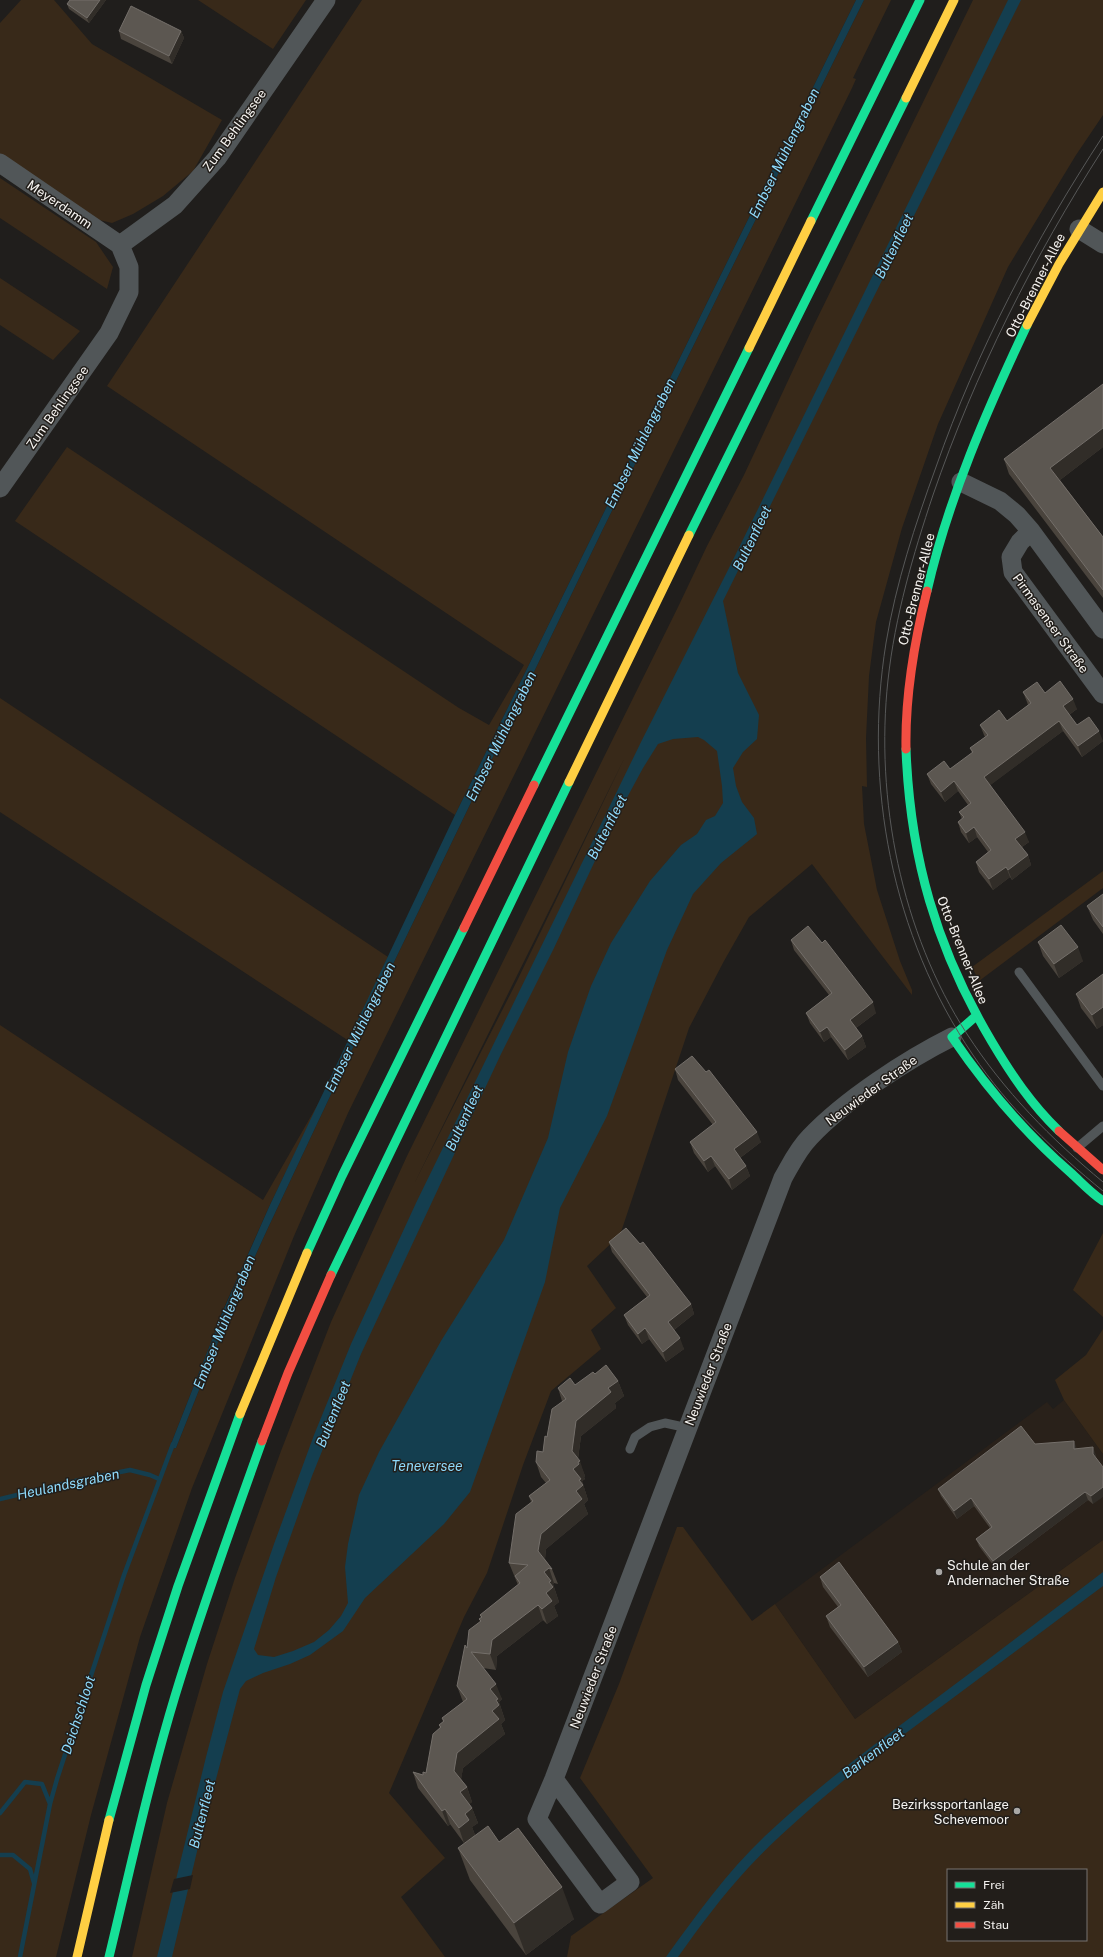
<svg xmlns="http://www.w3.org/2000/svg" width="1103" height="1957" font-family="'Public Sans',sans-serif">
<rect width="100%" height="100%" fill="#201e1c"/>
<path fill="#29211a" d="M1064,1400l39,54v86l-248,179 -80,-115 272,-202 6,7z"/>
<path fill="#382919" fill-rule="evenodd" d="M21,0h33l38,44 130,76 -29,51 -30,25 -30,18 -21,9 -21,-5 -91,-62v-133z
M198,0h108l-33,49z
M362,0h494l-401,815 -440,-294 52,-74 392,261 30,17 35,-60 -417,-279z
M864,0h27l-38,78 3,1 -4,9 -504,1025 -54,123 -102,252 -52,149 -49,178 -35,142h-56v-932l263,175 59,-103 -53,110 -50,112v3l-50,127 7,-1 56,-141 35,-77 100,-212 235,-487z
M973,0h130v115l-27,40 -68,112 -70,157 -36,104 -26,94 -7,54 -3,62 1,49 -5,-1 2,38 13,66 23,71 12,29v5l-100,-131 -63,53 -25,44 -35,67 -69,207 -33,31 29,42 -25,22 10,19 -50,42 -28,74 -36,108 -23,44 -75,176 56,65 -44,39 44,60h-313l35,-154 40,-139 28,-86 46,-127 50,-129 76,-166 272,-551 28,-59 37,-71 70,-150zM625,757l-108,224 -103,203z
M0,178l96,64 17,25 -6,22 -107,-71z
M0,278l80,53 -27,29 -53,-35z
M0,698l388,259 -39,84 -349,-229z
M1103,871v17l-124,93 -7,-14z
M1103,1233v84l-30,-27z
M1103,1329v125l-39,-54 -9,-20 31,-25z
M677,1527h6l69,94 23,-17 80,115 248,-179v417h-536l4,-21 82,-58 -73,-100 39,-94zM948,1870h138v70h-138z"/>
<path fill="#143e4f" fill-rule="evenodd" d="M856,0h8l-262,531 -235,487 -100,212 -35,77 -56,141 -7,1 50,-127v-2l50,-113 186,-392z
M1008,0h13l-298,601 15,72 21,42 -2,24 -14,13 -10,16 3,18 6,16 12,16 3,16 -36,29 -28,31 -26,56 -60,166 -47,92 -15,74 -75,210 -26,32 -79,74 -22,33 -33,24 -20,9 -27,9 -17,8 -6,8 -41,154 -27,114h-15l49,-200 17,-65 51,-148 40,-109 37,-91 65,-141 226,-463 86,-170zM698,737l6,3 13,11 5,35 1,17 -8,13 -9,4 -9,14 -16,11 -31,36 -39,62 -20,43 -23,66 -20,86 -44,102 -63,101 -62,111 -20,43 -11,49 -3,23 3,36 -7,13 -12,14 -15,12 -21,9 -19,6 -16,-2 -4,-6 22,-72 36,-101 49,-122 140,-300 53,-106 55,-117 34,-63 15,-24 15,-5z
M1103,1572v14l-248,185c-36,30 -73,61 -106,96 -26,28 -49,59 -71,90h-12c30,-42 62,-86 99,-121 52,-49 108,-91 165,-133 58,-43 115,-87 173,-131z"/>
<path fill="#201e1c" d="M193,1875l-3,14 -20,4 4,-14z"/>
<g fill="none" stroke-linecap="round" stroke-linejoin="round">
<path stroke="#143e4f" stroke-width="4.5" d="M0,1499l75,-18 55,-11 20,5 9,4
M0,1813l25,-31 17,2 8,20
M0,1855h13l17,14 4,14
M20,1957l30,-153 7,-25 67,-204 49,-131"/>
<path stroke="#515658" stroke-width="9" d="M1019,972l84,114
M1077,1148l26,-22
M630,1449l5,-12 15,-10 15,-4 23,5"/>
<path stroke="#515658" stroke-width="19" d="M0,163l120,82
M1079,229l24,15
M120,245l55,-40 42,-47 109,-158
M961,482l39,19 17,14 14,16 72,98
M0,488l109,-155 20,-41v-25l-9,-22
M1031,531l-11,11 -9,15 2,15 90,122
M554,1779l76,103 -30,22 -63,-85 17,-40 229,-601c8,-14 15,-29 27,-41 35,-37 96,-77 142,-100"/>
<path stroke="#16e098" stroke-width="9" d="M811,221l109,-221
M689,535l217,-437
M927,591c21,-92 60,-181 100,-266
M906,749c4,108 30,199 86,293 19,32 39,62 67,89
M534,785l215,-437
M976,1016l-24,21c34,50 73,96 119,136 10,9 20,20 32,28
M307,1253l35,-77 122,-248
M331,1275l238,-493
M109,1820l37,-135 32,-99 62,-172
M109,1957c21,-87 40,-175 66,-261 26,-86 57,-171 87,-255"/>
<path stroke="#ffcf43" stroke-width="9" d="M906,98l48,-98
M1027,325l32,-61 44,-72
M749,348l62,-127
M569,782l120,-247
M240,1414l67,-161
M77,1957l32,-137"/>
<path stroke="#f24e42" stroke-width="9" d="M906,749c-1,-54 8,-106 21,-158
M464,928l70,-143
M1059,1131l44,39
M262,1441l26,-68 43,-98"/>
<path stroke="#575858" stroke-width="1" d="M1103,136c-68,104 -126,214 -167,331 -21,58 -40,116 -50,176 -23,142 6,293 87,412 35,52 82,97 130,136
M1103,149c-70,109 -128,224 -170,346 -20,60 -38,121 -45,185 -13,119 13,252 79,354 37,57 84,105 136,148"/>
</g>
<path fill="#4a443d" d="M70,0h36l-17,23 -20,-14 -2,-5z
M119,31h62l3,7 -12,26 -51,-25z
M1103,447l-43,33 43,57v61l-94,-124 -5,-15z
M1023,692l22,1 32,16 -8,6 8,10 26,16 -21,16 -19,-26 -73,54 39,57 -7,5 6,8 3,10 -19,15 -2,-3 -17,13 -14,-18 -3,-10 12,-10 -11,-15 -8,6 -8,-11 -3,-10 4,-3 -3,-7 9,-7 -10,-14 -13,11 -14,-18 -4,-10 23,-5 22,-16 -2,-5 15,-11 -1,-2 -4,-10 27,-4 21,-16 -1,-3z
M1103,894v40l-10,-14 -6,-14z
M791,940l85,73 -20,15 6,8 4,11 -18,13 -17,-23 -7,5 -14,-19 -4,-10 23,-18 -35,-45z
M1038,942l45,19 -24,17 -16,-22z
M1103,974v51l-6,4 -16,-21 -5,-14z
M675,1069l86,73 -21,16 6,8 4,10 -18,14 -17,-24 -7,6 -14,-19 -4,-11 23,-17 -35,-45z
M609,1242l82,62 3,10 -20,16 10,19 -18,13 -17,-23 -7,5 -14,-19 -4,-10 23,-18 -35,-45z
M595,1374l23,7 6,15 -9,7 1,5 -35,28 -3,23 7,17 -1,1 1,2 -3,2 6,19 -4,4 4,10 -42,35 -1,10 7,10 6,15 -4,-1 -1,1 6,18 -5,4 4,10 -11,8 -4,-4 -46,36 -1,14 -13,-2 19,31 -3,3 6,18 -4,4 4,10 -42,34 -2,11 6,8 5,15 -3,2 3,4 6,15 -6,4 3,8 -11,8 -14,-19 -2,2 -30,-38 -5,-16 10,3 3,-2 14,-45 -1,-3 4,-3 -1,-4 21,-16 -6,-16 10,-38 13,-27 -1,-2 2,-1 -1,-3 38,-30 -9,-22 22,-61 -2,-6 17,-13 -5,-6 -5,-15 7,-10 4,-15 15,-36 -4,-13 17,-3z
M1035,1444l42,5 19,6 -3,49 -5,-4 -92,69 -17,-23 -3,-7 14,-11 -16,-22 -17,13 -16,-23 -3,-7z
M820,1577l78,65 4,10 -34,25 -38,-50 -4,-11 12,-9 -15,-20z
M458,1848l116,71 -48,36 -56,-75z"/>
<path fill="#312d28" d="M100,0h6l-17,23 -2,-5z
M181,31l3,7 -12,26 -3,-8z
M1103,428v19l-47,36 -6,-15z
M1073,699l4,10 -10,7 -4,-10z
M1059,721l4,10 -75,56 -4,-10z
M1099,731l4,10 -21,16 -4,-11z
M954,781l4,10 -13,11 -4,-10z
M974,827l3,10 -8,6 -3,-10z
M1025,832l4,10 -10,7 -4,-10z
M1028,855l3,10 -19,15 -4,-10z
M1006,867l4,10 -17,13 -4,-11z
M1078,947l5,14 -24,17 -5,-14z
M873,1002l3,11 -23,17 -3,-10z
M1103,1007v18l-6,4 -5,-14z
M827,1027l4,10 -7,5 -4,-10z
M862,1036l4,11 -18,13 -3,-10z
M757,1132l4,10 -24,18 -3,-11z
M711,1156l4,10 -7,6 -4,-11z
M746,1166l4,10 -18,14 -3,-11z
M691,1304l3,10 -23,18 -3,-10z
M645,1328l4,11 -7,5 -4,-10z
M680,1338l4,11 -18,13 -3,-10z
M618,1381l6,15 -9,7 1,5 -35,28 -4,30 1,-4 2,-1 5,15 -1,1 1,2 -3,2 6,19 -4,4 4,10 -42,35 -2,17 -6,-15 3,-17 35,-43 -4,-40 4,-30 32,-33z
M1074,1441l3,8h-3z
M1093,1447l3,8v7l-3,-8z
M1103,1487v10l-10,7 -2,-8z
M1085,1492l3,8 -92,69 -3,-8z
M971,1498l3,8 -17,13 -3,-8z
M549,1568l5,15 -1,1 6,18 -5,4 4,10 -11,8 -5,-15 4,-16 -2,-21z
M538,1605l5,15 -46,36 -1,14 -6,-16 2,-14z
M898,1642l4,10 -34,25 -4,-10z
M496,1684l6,15 -3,3 6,18 -4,4 4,10 -42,34 -3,18 -6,-15 3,-18 35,-42 -2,-22z
M467,1787l5,15 -6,5 -6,-15z
M472,1808l6,15 -6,4 3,8 -11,8 -5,-15 6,-14z
M445,1809l5,15 -2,2 -6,-15z
M562,1887l12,32 -48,36 -12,-32z"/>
<path fill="#5c5751" stroke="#746f6a" d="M70,0h30l-13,18 -20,-14z
M131,6l50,25 -12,25 -50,-25z
M1103,384v44l-53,40 53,69v53l-99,-131z
M1060,681l13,18 -10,7 14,19 12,-8 10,14 -21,15 -19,-25 -75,56 41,55 -10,7 13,16 -20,15 -2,-3 -17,12 -13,-17 15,-12 -17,-23 -8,6 -8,-11 6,-5 -5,-5 12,-9 -17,-22 -13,11 -14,-18 17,-13 6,8 23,-17 -3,-4 18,-13 -8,-10 19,-15 8,11 24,-18 -8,-11 14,-10 8,11z
M1103,894v33l-16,-21z
M1061,925l17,22 -24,17 -16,-22z
M808,926l14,17 3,-3 48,62 -23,18 12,16 -17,14 -18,-23 -7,5 -14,-19 26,-20 -41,-53z
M1103,974v33l-11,8 -16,-21z
M692,1056l14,16 3,-2 48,62 -23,17 12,17 -17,13 -18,-23 -7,5 -14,-19 26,-20 -41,-53z
M626,1228l14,16 3,-2 48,62 -23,18 12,16 -17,14 -18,-24 -7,6 -14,-19 26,-20 -41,-53z
M606,1365l12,16 -10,7 3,4 -35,29 -4,30 8,10 -2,1 1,2 -6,5 8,10 -2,1 4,5 -7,6 6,8 -41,35 -3,17 14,18 -3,-1 -5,4 7,9 -2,1 4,5 -7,6 6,8 -10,8 -4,-4 -46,35 -2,14 -19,-2 25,32 -6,5 8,10 -2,1 3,5 -7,6 7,8 -42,34 -3,18 13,16 -7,5 12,16 -7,6 4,6 -10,8 -14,-19 -3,2 -29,-39 10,3v-3l3,1 7,-39 8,-7 -2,-2 5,-4 -2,-3 25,-19 -10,-13 8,-41 2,3 2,-18 12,-9 -2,-2 3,-2 -2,-2 40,-32 -5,-7 13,-11 -19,-2 7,-49 17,-13 -4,-5 21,-16 -14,-18 1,-11 6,1 2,-16 2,1 5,-28 14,-10 -8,-11 12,-10 5,7 18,-13 2,2z
M1021,1426l14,18 39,-3v8l19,-2v7l10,13v20l-12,9 -6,-4 -92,69 -17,-22 16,-12 -21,-29 -17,13 -16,-22z
M839,1562l59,80 -34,25 -38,-51 15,-11 -21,-28z
M488,1826l11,16 19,-14 44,59 -48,36 -56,-75z"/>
<g fill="#aaa8a6" stroke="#221e1a" stroke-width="1.5">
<circle cx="939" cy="1572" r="4"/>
<circle cx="1017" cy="1811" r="4"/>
</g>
<g text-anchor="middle" stroke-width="3" stroke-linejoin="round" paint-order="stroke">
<g font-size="13" fill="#f5f3f0" stroke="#221e1a">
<text transform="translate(234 130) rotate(-54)" y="5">Zum Behlingsee</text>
<text transform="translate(60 204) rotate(34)" y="5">Meyerdamm</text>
<text transform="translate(1035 285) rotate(-63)" y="5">Otto-Brenner-Allee</text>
<text transform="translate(57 407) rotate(-55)" y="5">Zum Behlingsee</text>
<text transform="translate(916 589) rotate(-76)" y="5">Otto-Brenner-Allee</text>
<text transform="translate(1051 623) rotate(54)" y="5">Pirmasenser Straße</text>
<text transform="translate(963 950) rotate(68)" y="5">Otto-Brenner-Allee</text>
<text transform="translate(871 1090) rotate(-36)" y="5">Neuwieder Straße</text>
<text transform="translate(708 1374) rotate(-69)" y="5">Neuwieder Straße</text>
<text transform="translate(593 1677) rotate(-69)" y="5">Neuwieder Straße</text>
</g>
<g font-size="13" fill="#f5f3f0" stroke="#221e1a" text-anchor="start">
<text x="947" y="1570">Schule an der<tspan x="947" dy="15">Andernacher Straße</tspan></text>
<text x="1009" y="1809" text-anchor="end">Bezirkssportanlage<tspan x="1009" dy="15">Schevemoor</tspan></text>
</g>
<g font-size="14" font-style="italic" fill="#8edafc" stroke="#221e1a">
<text transform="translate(784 153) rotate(-64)" y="5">Embser Mühlengraben</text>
<text transform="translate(894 246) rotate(-64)" y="5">Bultenfleet</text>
<text transform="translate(640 443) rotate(-64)" y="5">Embser Mühlengraben</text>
<text transform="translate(752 538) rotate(-64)" y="5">Bultenfleet</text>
<text transform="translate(501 736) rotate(-64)" y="5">Embser Mühlengraben</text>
<text transform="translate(607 827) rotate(-63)" y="5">Bultenfleet</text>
<text transform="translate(360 1027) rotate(-64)" y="5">Embser Mühlengraben</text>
<text transform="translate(464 1118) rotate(-65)" y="5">Bultenfleet</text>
<text transform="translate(224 1322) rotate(-68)" y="5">Embser Mühlengraben</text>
<text transform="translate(333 1414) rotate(-68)" y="5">Bultenfleet</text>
<text x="427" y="1471">Teneversee</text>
<text transform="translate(68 1484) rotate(-12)" y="5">Heulandsgraben</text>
<text transform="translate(78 1715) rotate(-72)" y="5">Deichschloot</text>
<text transform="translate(873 1753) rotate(-37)" y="5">Barkenfleet</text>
<text transform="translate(202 1814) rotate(-76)" y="5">Bultenfleet</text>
</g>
</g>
<rect x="947" y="1869" width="140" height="72" fill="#221e1a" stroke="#767370"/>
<rect x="955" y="1882" width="20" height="6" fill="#16e098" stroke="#767370"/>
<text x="983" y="1889" font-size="12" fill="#f5f3f0">Frei</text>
<rect x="955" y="1902" width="20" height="6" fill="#ffcf43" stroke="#767370"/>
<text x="983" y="1909" font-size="12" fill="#f5f3f0">Zäh</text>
<rect x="955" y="1922" width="20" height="6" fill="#f24e42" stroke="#767370"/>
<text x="983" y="1929" font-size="12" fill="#f5f3f0">Stau</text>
</svg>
